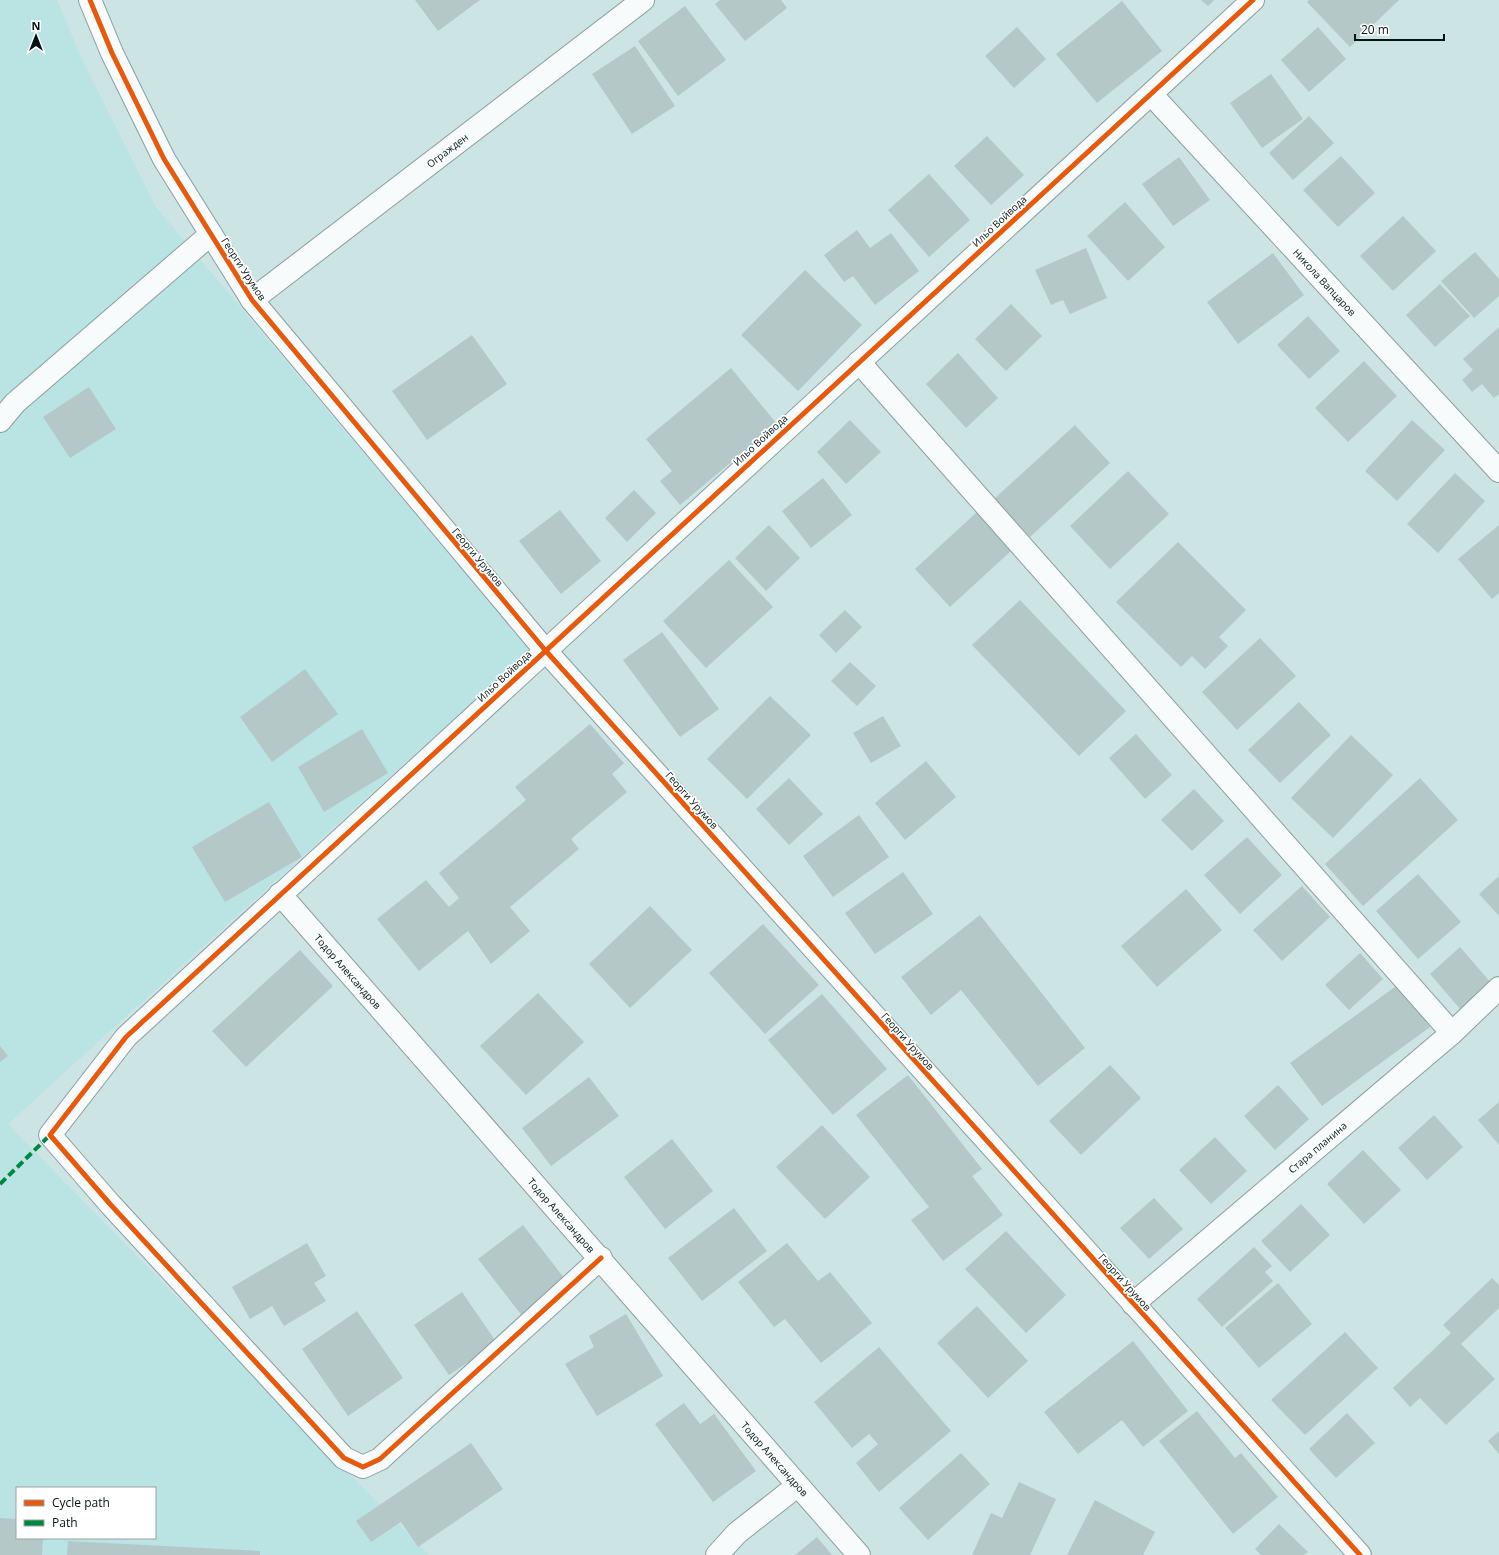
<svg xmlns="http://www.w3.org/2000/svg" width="1499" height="1555" font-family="'Open Sans',sans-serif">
<rect width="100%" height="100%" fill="#cce4e4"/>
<path fill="#bae3e4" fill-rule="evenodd" d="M0,0h57l25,60 74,147 373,443 -521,474 421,431h-429zM17,1488h138v50h-138z"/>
<path fill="#b4c8c8" d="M415,0h65l-42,31z
M720,0h61l6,8 -42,33 -30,-37z
M1201,0h13l-6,6z
M1309,0h90l-49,47 -43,-45z
M1122,1l40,50 -65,52 -41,-49z
M685,6l41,54 -48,36 -40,-55z
M1017,27l29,32 -32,29 -29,-32z
M1318,27l28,32 -37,33 -28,-32z
M635,46l40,60 -43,28 -40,-60z
M1271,74l32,45 -41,29 -32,-45z
M1309,116l25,27 -41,37 -24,-27z
M987,136l37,39 -33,30 -37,-39z
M1341,156l34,37 -37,34 -35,-37z
M1179,157l31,43 -37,26 -31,-42z
M929,174l41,46 -41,37 -41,-47z
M1125,202l40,45 -37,34 -41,-45z
M1403,216l33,35 -43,40 -33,-35z
M857,230l13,18 21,-15 28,38 -44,34 -22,-29 -9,6 -20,-27z
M1086,248l21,50 -37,16 -7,-14 -12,5 -16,-35z
M1475,252l24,27v17l-25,22 -33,-37z
M1273,253l31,42 -66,49 -31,-42z
M805,270l57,55 -64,66 -57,-56z
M1440,284l30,32 -35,31 -29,-32z
M1011,304l31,32 -36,35 -31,-32z
M1308,316l32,35 -31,28 -32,-34z
M1499,327v67l-5,4 -12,-14 -10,8 -10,-12 11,-10 -10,-11z
M472,335l35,49 -80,56 -35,-49z
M958,353l40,45 -32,30 -40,-44z
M1364,361l33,35 -49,46 -33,-34z
M731,368l46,56 -97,81 -20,-24 12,-10 -26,-32z
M89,387l27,42 -46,29 -27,-41z
M850,420l31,32 -35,32 -29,-32z
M1412,420l33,30 -48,51 -32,-30z
M1075,425l35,38 -80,74 -36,-38z
M1128,471l41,43 -59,55 -40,-43z
M1455,473l30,28 -47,52 -31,-29z
M823,478l29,37 -41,33 -29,-37z
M634,490l22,23 -29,29 -22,-24z
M560,510l41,51 -40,33 -42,-53z
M977,512l35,38 -62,57 -35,-38z
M769,525l31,33 -34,33 -31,-33z
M1499,525v68l-7,6 -34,-40z
M1178,542l68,68 -27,27 9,9 -23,23 -13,-13 -11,11 -65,-65z
M729,560l44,47 -67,61 -43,-47z
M1020,600l106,111 -47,45 -107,-111z
M845,610l17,17 -26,26 -17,-18z
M662,632l57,77 -39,28 -57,-77z
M1260,638l36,38 -59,54 -35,-38z
M850,662l26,24 -19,20 -26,-25z
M305,669l33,45 -66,48 -32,-45z
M770,696l41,39 -64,64 -40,-40z
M1299,702l32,33 -51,48 -32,-33z
M883,716l18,30 -30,17 -18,-30z
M590,724l34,39 -12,11 15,18 -56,47 8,10 -69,58 20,24 -39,33 -23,-33 -49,40 -42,-52 49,-39 23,27 10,-9 -20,-25 87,-73 -11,-13z
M362,729l26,44 -64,39 -26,-45z
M1136,734l36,41 -27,24 -36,-41z
M1351,735l42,40 -60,63 -42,-40z
M926,761l30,36 -51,43 -30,-37z
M789,778l34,36 -34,31 -33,-36z
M1420,778l38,42 -95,86 -38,-42z
M1194,789l30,32 -32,30 -31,-31z
M269,802l33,55 -77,45 -33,-55z
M859,815l30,42 -56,40 -30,-41z
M1247,837l35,38 -42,39 -36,-39z
M903,872l30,42 -58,40 -30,-41z
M1418,874l43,48 -43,37 -42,-48z
M1499,876v40l-20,-22z
M1302,886l28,31 -48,44 -29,-31z
M1186,889l36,41 -65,57 -36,-41z
M650,906l42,44 -62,58 -41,-44z
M980,915l105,133 -47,38 -77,-96 -30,25 -30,-38z
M763,924l56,61 -54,49 -56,-61z
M1460,947l32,37 -31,26 -31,-36z
M300,950l33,36 -87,81 -34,-36z
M1360,953l23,26 -34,31 -24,-25z
M1399,984l31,43 -108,79 -32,-43z
M538,993l46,49 -58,53 -46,-49z
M822,994l65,75 -54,46 -65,-75z
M0,1046l8,10 -8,6z
M1110,1065l31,33 -60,57 -32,-34z
M908,1075l74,94 -10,7 31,39 -60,46 -32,-41 18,-13 -73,-92z
M589,1077l30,39 -68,50 -29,-38z
M1278,1085l31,34 -34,31 -31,-34z
M1499,1102v43l-21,-25z
M1434,1115l29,32 -36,33 -29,-32z
M822,1125l48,52 -45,42 -49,-52z
M1215,1137l32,34 -36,33 -32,-34z
M672,1139l41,52 -48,38 -41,-52z
M1363,1150l38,40 -37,34 -37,-40z
M1154,1198l29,31 -34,30 -29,-31z
M1301,1204l29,31 -40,37 -29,-31z
M734,1208l33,43 -65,50 -34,-43z
M523,1225l45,58 -45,34 -45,-58z
M1006,1231l60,64 -40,38 -61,-64z
M307,1243l19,33 -12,7 12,18 -42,25 -12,-20 -22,13 -18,-32z
M787,1243l31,38 12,-9 42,51 -51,40 -36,-44 -11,8 -36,-45z
M1254,1247l18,19 -7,6 8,9 -51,46 -25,-28z
M1492,1278l7,7v23l-38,36 34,35 -49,46 -26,-27 -10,9 -17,-19 58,-55 -8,-8z
M1278,1283l34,41 -53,44 -34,-40z
M462,1292l35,51 -48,32 -35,-50z
M977,1306l51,55 -40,37 -51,-55z
M357,1311l46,67 -55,38 -46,-67z
M626,1314l37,62 -66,40 -32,-52 29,-17 -5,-11z
M1345,1332l33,36 -73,67 -34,-35z
M1133,1341l55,70 -45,36 -21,-27 -44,34 -34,-42z
M879,1347l72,84 -72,61 -23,-29 22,-19 -9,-10 -17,14 -38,-46z
M684,1403l16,21 14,-10 42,57 -43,31 -58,-78z
M1197,1411l38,47 6,-5 37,44 -45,37 -74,-93z
M1347,1413l28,30 -39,35 -27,-29z
M1499,1431v23l-11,-13z
M471,1443l32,46 -85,58 -17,-25 -30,20 -15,-21z
M961,1453l29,31 -62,56 -29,-32z
M1019,1482l37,17 -26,56h-58l19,-42 11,5z
M1095,1500l60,32 -12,23h-76z
M0,1518l17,1v19h26l-1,17h-42z
M1279,1524l29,28 -4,3h-43l-6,-6z
M817,1537l15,18h-37z
M68,1541l192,10v4h-193z"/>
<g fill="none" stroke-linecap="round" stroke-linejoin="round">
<defs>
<g id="street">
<path d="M90,0l22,53 52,106 88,141 293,350 815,905"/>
<path id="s1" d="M1151,94l348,377"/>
<path id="s2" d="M252,300l391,-300"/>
<path d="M859,362l593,671"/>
<path d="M0,421l15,-18 196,-169"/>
<path id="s3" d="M280,894l579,661"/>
<path d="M601,1258l-221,201 -17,8 -19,-9 -234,-254 -60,-69 76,-98 1127,-1037"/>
<path id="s4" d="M1133,1304l319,-271 47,-45"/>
<path d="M717,1555l20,-22 60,-47"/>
</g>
</defs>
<use href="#street" stroke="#8c9e9e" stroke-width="24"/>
<use href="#street" stroke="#f7fbfb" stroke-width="22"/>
<path stroke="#00873e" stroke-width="4" stroke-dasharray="8 4" stroke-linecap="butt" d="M0,1184l50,-49"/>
<defs>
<path id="cycleway" d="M90,0l22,53 52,106 88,141 293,350 815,905
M601,1258l-221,201 -17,8 -19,-9 -234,-254 -60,-69 76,-98 1127,-1037"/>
</defs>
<use href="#cycleway" stroke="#fff" stroke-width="8"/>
<use href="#cycleway" stroke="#e8590c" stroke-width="5"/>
</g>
<g text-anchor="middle" stroke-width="3.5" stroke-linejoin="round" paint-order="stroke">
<g font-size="10" fill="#041414" stroke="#fff">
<text dy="4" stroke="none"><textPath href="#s2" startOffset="246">Огражден</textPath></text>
<text transform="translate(999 221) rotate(-43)" y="4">Ильо Войвода</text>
<text transform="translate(244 269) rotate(57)" y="4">Георги Урумов</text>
<text dy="4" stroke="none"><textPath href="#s1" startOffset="256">Никола Вапцаров</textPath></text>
<text transform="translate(760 440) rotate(-43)" y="4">Ильо Войвода</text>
<text transform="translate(478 557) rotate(50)" y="4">Георги Урумов</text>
<text transform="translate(504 676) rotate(-43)" y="4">Ильо Войвода</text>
<text transform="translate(692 800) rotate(48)" y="4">Георги Урумов</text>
<text dy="4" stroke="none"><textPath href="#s3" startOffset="103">Тодор Александров</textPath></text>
<text transform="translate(908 1041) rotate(48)" y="4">Георги Урумов</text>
<text dy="4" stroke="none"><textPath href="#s4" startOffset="242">Стара планина</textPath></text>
<text dy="4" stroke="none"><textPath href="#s3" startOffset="427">Тодор Александров</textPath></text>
<text transform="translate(1125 1282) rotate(48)" y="4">Георги Урумов</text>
<text dy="4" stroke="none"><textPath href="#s3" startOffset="751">Тодор Александров</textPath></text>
</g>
</g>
<rect x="16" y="1487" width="140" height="52" fill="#ffffff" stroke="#9ba1a1"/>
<rect x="24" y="1500" width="20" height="6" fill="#e8590c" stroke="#9ba1a1"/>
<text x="52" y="1507" font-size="12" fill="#041414">Cycle path</text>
<rect x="24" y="1520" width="20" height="6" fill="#00873e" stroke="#9ba1a1"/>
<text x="52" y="1527" font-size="12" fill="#041414">Path</text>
<g transform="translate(36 36)" stroke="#ffffff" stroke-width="3" paint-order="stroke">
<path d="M0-3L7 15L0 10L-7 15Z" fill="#041414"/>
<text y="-6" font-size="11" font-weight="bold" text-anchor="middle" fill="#041414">N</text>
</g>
<path d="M1355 34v6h89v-6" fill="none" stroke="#041414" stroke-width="2"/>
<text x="1361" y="34" font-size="12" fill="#041414" stroke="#ffffff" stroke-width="3" paint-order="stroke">20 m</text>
</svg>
